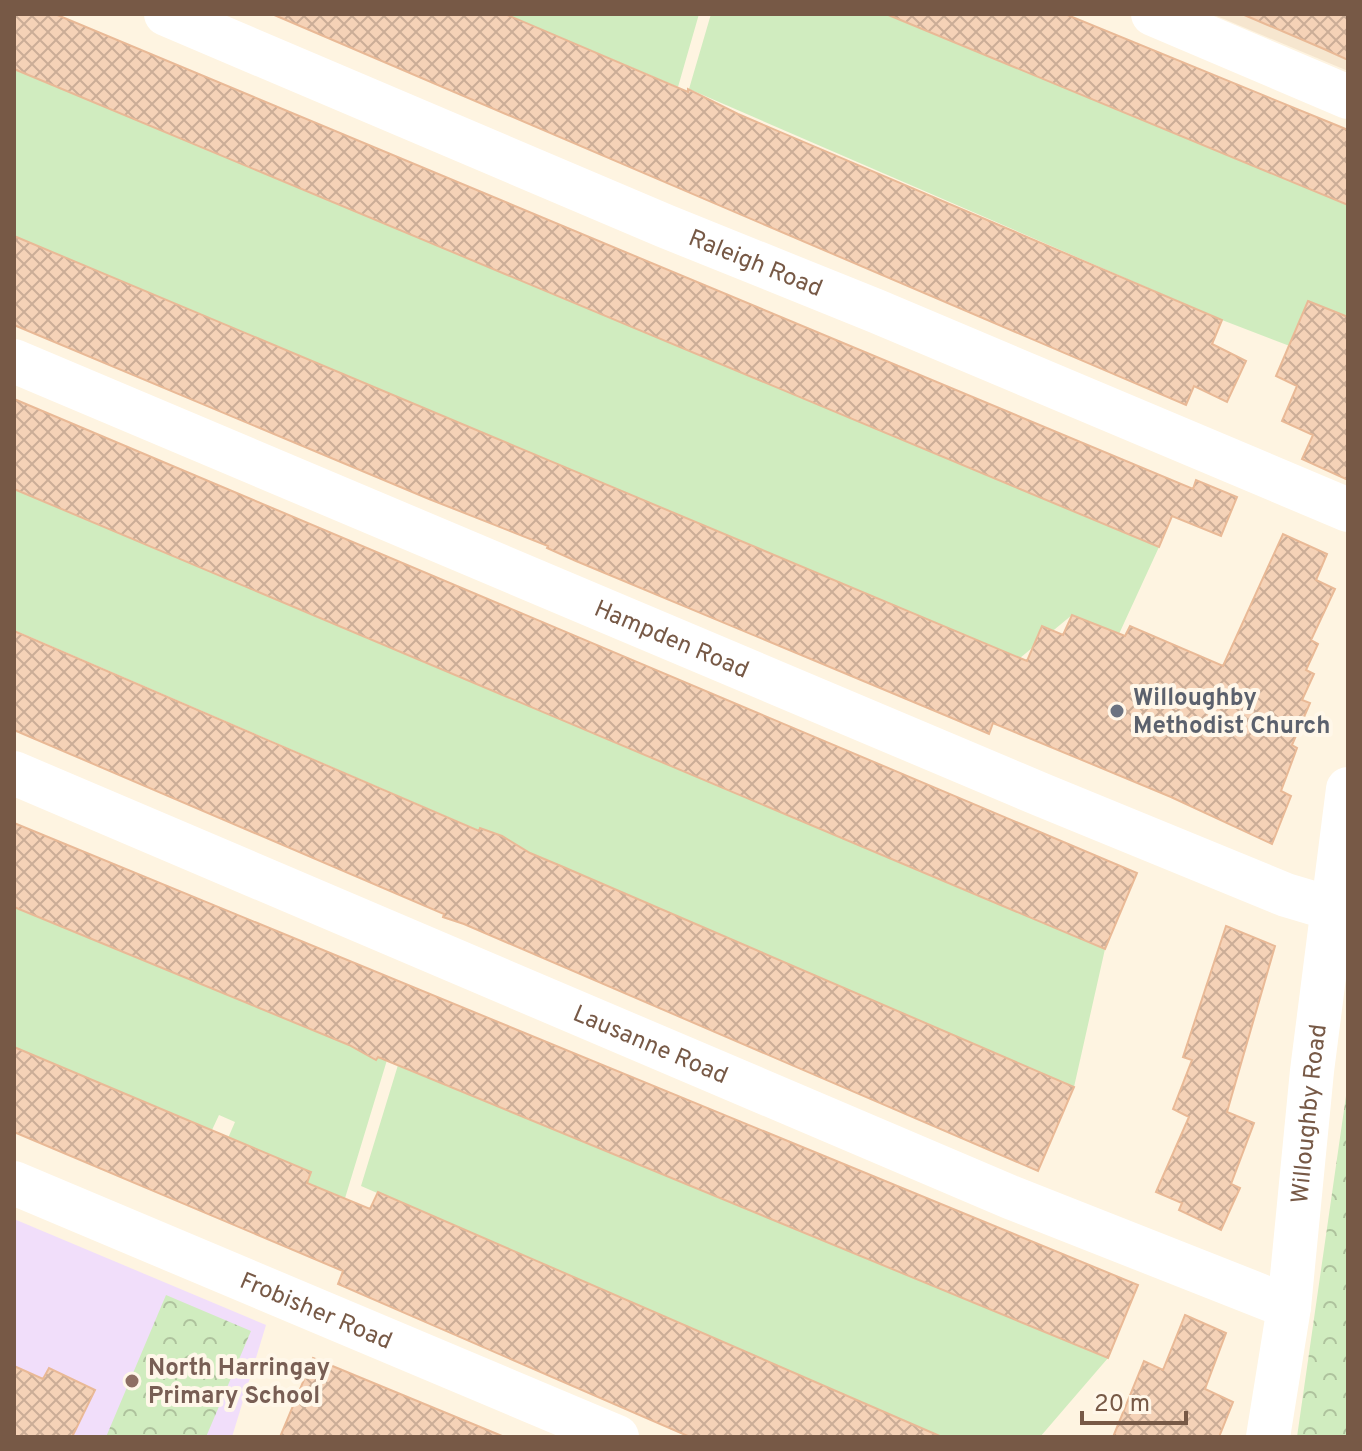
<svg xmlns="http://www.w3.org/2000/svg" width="1362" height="1451" font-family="Overpass,sans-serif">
<defs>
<pattern id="park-crowns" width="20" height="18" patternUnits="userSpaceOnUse" patternTransform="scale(2)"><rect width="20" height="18" fill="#d0ecbf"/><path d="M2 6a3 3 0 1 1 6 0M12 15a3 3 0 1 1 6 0" fill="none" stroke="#aec29d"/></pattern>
<pattern id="building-cross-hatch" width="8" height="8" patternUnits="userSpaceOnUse" patternTransform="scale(2)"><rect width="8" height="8" fill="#f5d2b7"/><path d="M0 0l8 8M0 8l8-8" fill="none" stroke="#cbad97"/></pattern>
</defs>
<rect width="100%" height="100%" fill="#fef4e1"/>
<path fill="#f6e6cf" d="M1212,14h136v57z"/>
<path fill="#f1defa" d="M14,1219l252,106 -34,112h-218z"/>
<path fill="#d0ecbf" d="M505,14h194l-21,73z
M711,14h186l451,190v113l-40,-16 8,55 -94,-36 -533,-231z
M14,69l1145,478 -40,87 -47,-19 -52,43 -1006,-422z
M14,489l1091,460 -31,138 -1060,-457z
M14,907l373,153 -48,158 -40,-18 12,-28 -17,-7 -82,10 23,-53 -16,-7 -7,15 -198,-83z
M398,1065l710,293 -68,79h-98l-581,-251z"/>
<path fill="url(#park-crowns)" d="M1348,1082v355h-51z
M166,1295l85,36 -45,106h-100z"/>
<path fill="url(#building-cross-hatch)" stroke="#e9b996" stroke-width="2" d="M14,14h41l1138,475 3,-9 41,17 -16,39 -49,-20 -13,31 -1109,-463 -36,-15z
M272,14h233l183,78v-3l50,25 484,206 -10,24 34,17 -19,41 -33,-16 -8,19z
M886,14h179l271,111 12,5v75z
M1242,14h106v46l-24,-11z
M14,236l1013,425 15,-35 21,9 9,-20 53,21 5,-10 93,40 60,-132 44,20 -11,26 19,9 -24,51 7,4 -12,26 8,4 -12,26 8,3 -18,42 5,3 -16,43 10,5 -19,48 -101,-47 -178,-74 -4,11 -30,-13 -383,-160 -29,-13 1,-2 -119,-47 -415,-174z
M1308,301l40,16v163l-46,-21 11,-24 -31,-14 15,-35 -21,-10z
M14,399l1123,474 -32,76 -1091,-460z
M14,631l465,200 1,-3 22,8 28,17 31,13 513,221 -36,84 -574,-247 -21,-7 1,-3 -430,-184z
M14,823l1124,462 -30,73 -730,-301 -2,3 -27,-15 -335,-138z
M1226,926l49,20 -48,166 27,11 -23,61 9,4 -19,42 -42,-20 3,-7 -26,-11 33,-75 -16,-8 19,-49 -9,-3z
M14,1047l297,125 -4,11 63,26 8,-17 564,245h-252l-352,-153 5,-13 -329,-139z
M1185,1315l41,18 -21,56 28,13 -14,35h-106l31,-76 19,9z
M313,1358l189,78v1h-222z
M14,1366l29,13 6,-11 46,22 -23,47h-58z"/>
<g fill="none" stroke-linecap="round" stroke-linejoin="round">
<g stroke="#fff" stroke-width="44">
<path id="s1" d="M166,14l499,212 211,85 472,199"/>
<path d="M1153,14l195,83"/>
<path id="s2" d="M14,361l1028,434 244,100 47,14"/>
<path id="s3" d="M14,773l996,424 279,110"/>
<path id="s4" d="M14,1183l603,254"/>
<path id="s5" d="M1268,1437l21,-130 23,-236 36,-282"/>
</g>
</g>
<circle fill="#6b7280" stroke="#fff7e9" stroke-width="3" cx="1117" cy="711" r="8"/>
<circle fill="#8d6e63" stroke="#fff7e9" stroke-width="3" cx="132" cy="1381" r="8"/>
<g text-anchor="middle" stroke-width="8" stroke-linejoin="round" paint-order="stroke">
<g font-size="24" fill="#775946" stroke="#fff7e9">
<text dy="8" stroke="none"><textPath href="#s1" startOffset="640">Raleigh Road</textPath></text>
<text dy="8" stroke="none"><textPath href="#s2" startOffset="714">Hampden Road</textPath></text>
<text dy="8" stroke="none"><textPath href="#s3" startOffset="692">Lausanne Road</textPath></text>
<text dy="8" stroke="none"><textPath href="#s5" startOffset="326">Willoughby Road</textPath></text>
<text dy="8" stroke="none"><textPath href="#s4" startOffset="328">Frobisher Road</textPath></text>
</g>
<g font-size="24" font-weight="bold" fill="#5b616d" stroke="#fff7e9" text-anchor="start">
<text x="1133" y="705">Willoughby<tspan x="1133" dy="28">Methodist Church</tspan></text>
</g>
<g font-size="24" font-weight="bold" fill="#785e54" stroke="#fff7e9" text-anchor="start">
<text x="148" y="1375">North Harringay<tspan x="148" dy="28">Primary School</tspan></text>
</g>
</g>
<rect width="1362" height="1451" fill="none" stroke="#775946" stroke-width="32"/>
<path d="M1082 1411v12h104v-12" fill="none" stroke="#775946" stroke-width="4"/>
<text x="1094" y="1411" font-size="24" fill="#775946" stroke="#fff7e9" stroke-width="6" paint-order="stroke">20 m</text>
</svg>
